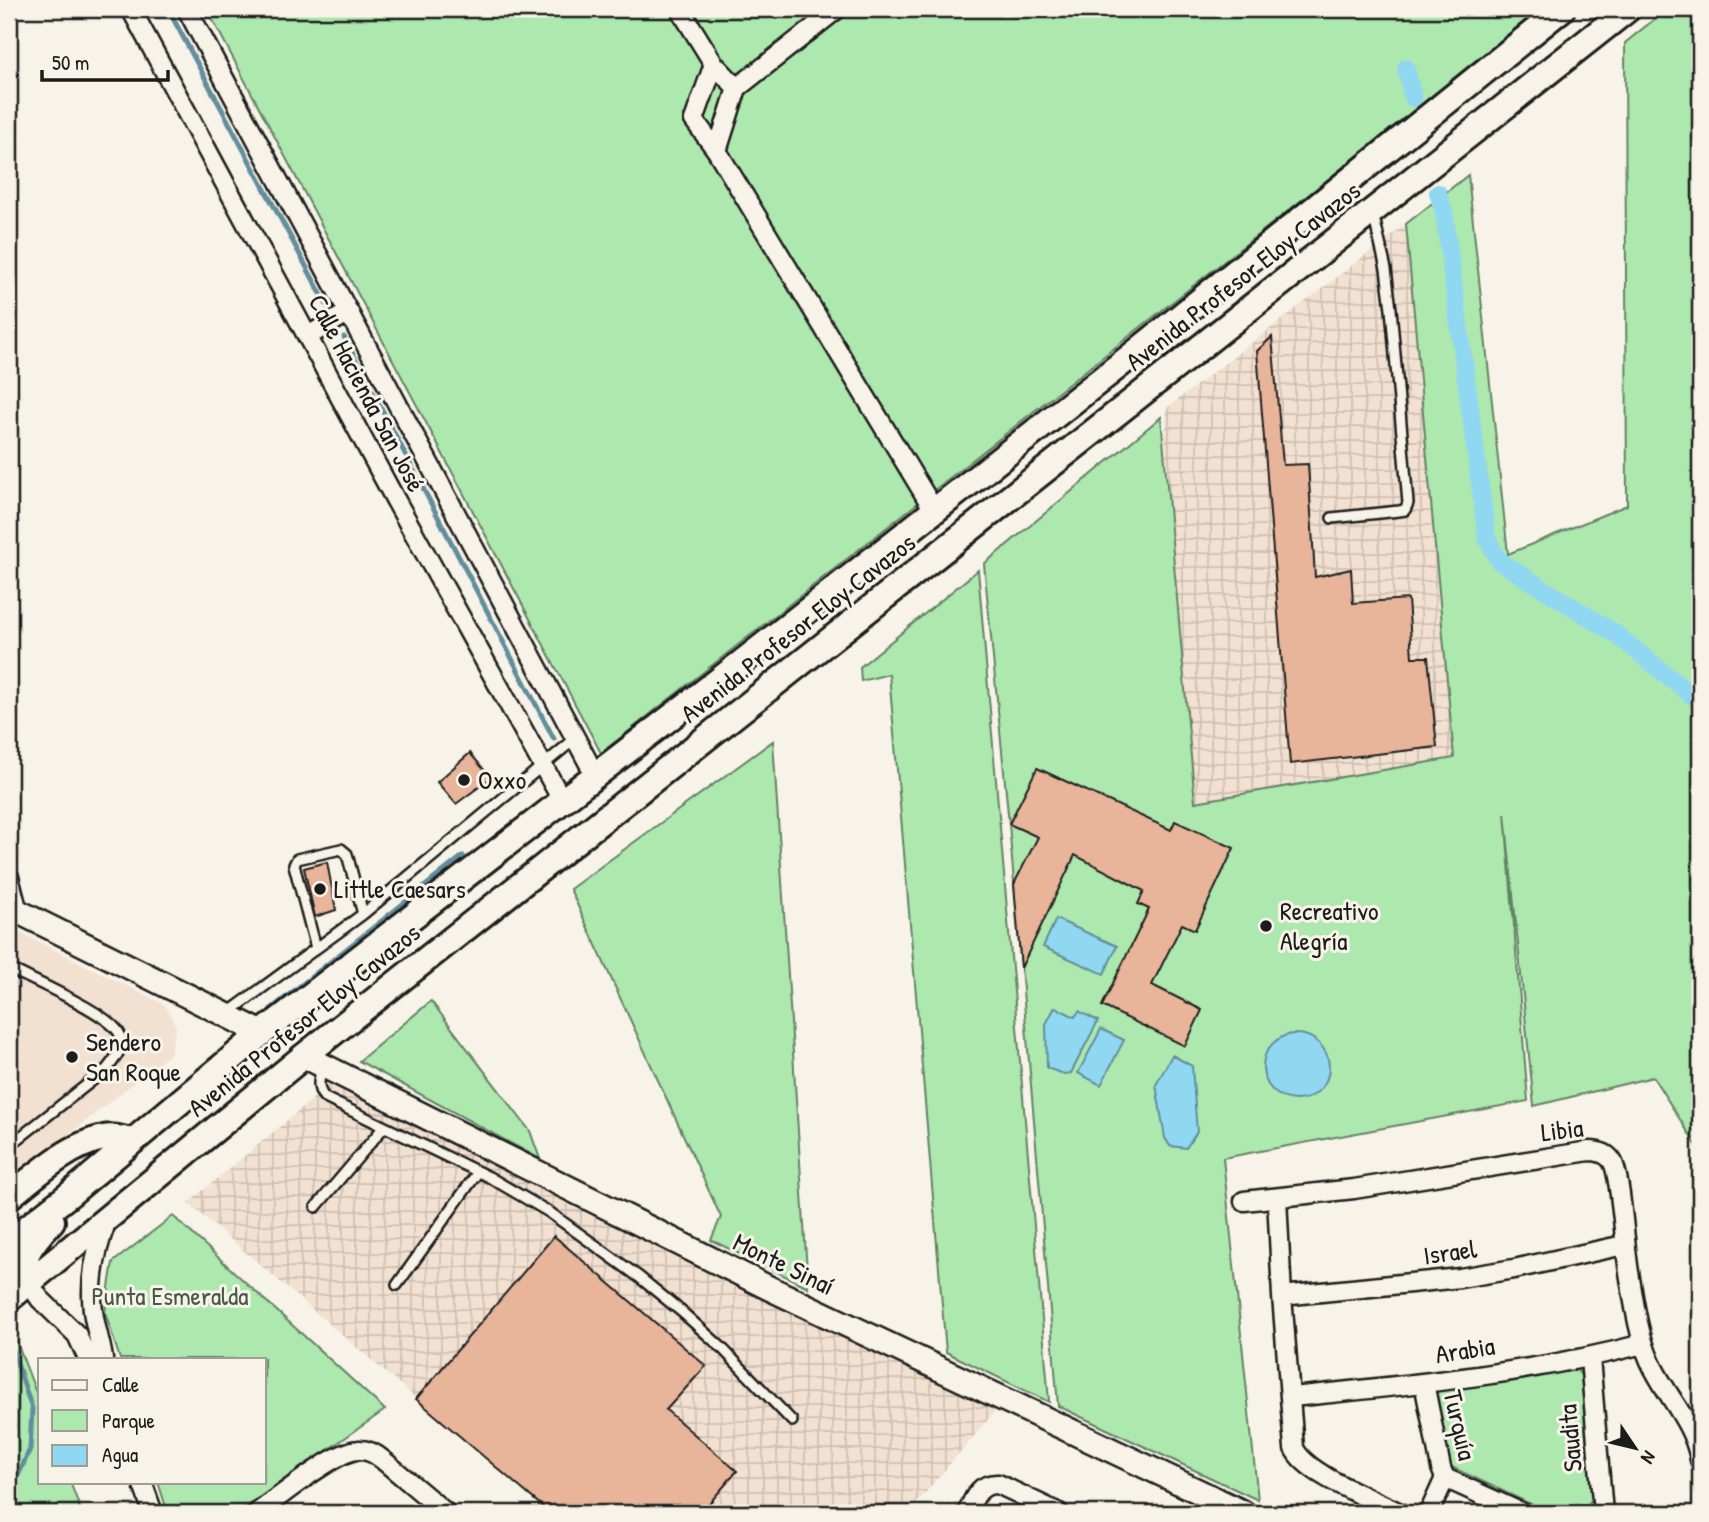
<svg xmlns="http://www.w3.org/2000/svg" width="1709" height="1522" font-family="'Patrick Hand',sans-serif">
<defs>
<pattern id="industrial-grid" width="8" height="8" patternUnits="userSpaceOnUse" patternTransform="scale(1.75)"><rect width="8" height="8" fill="#f2e0d1"/><path d="M0 4h8M4 0v8" fill="none" stroke="#cfc0b3"/></pattern>
</defs>
<rect width="100%" height="100%" fill="#f7f3e8"/>
<filter id="ink" filterUnits="userSpaceOnUse"><feTurbulence type="fractalNoise" baseFrequency=".0143" numOctaves="2"/><feDisplacementMap in="SourceGraphic" scale="14" xChannelSelector="R" yChannelSelector="G"/><feConvolveMatrix kernelMatrix="1 2 1 2 8 2 1 2 1" color-interpolation-filters="sRGB"/></filter>
<g filter="url(#ink)">
<path fill="#f2e0d1" d="M9,927l156,78 11,22 -6,27 -161,128z"/>
<path fill="url(#industrial-grid)" d="M1406,224l48,534 -259,44 -5,-25 -25,-333 2,-36z
M332,1083l665,326 -89,104h-358l-362,-310z"/>
<path fill="#ade8ae" stroke="#648265" stroke-width="2" d="M207,9h1337l-943,744z
M1667,9h33v990l-4,6 4,27v119l-47,-74 -119,29 -29,-293 23,288 -305,57 35,342 -200,-94 -49,-582 -25,-260 177,-147 34,385 259,-44 -48,-534 62,-49 40,379 119,-49 -2,-462z
M978,570l71,831v1l-103,-50 -57,-678 -28,7 -1,-14z
M773,741l35,546 -97,-47 10,-23 -151,-328z
M431,1001l99,130 10,28 -181,-98z
M173,1216l212,194 -148,103h-69l-10,-31h106v-123h-144l-15,-47 8,-50z
M11,1327l29,76v79h30l12,31h-73v-184z
M1576,1369l5,6 12,121 -8,15 -35,2 -105,-49 -12,-67 6,-9z"/>
<path fill="#90d8f1" stroke="#628d9c" stroke-width="2" d="M1056,919l61,27 -13,28 -61,-27z
M1055,1007l20,10 4,-6 19,10 -27,52 -7,1 -17,-6 -1,-44z
M1101,1029l23,11 -23,45 -23,-12z
M1263 1067a33 33 0 1 1 66 0a33 33 0 1 1-66 0Z
M1172,1055l20,11 5,66 -11,16 -16,-2 -5,-8 -9,-53z"/>
<g fill="none" stroke-linecap="round" stroke-linejoin="round">
<path stroke="#628d9c" stroke-width="5" d="M168,9l160,298
M344,337l210,402
M270,1010l193,-154
M9,1496l21,-47 2,-40 -23,-70"/>
<path stroke="#90d8f1" stroke-width="18" d="M1406,68l7,30
M1438,193l6,19 43,326 12,23 117,73 84,68"/>
</g>
<path fill="#e8b59a" stroke="#1c1c1c" stroke-width="2" d="M1272,337l11,128 25,-1 7,113 36,-8 2,34 55,-4 4,58h16l9,90 -147,17 -33,-413z
M470,753l21,25 -35,26 -19,-22z
M1037,768l134,62 4,-9 59,27 -39,82 -13,-6 -30,61 50,25 -17,36 -83,-40 47,-97 -11,-5 6,-13 -69,-36 -54,113 -7,-84 24,-47 -29,-13z
M327,862l9,48 -21,7 -11,-49z
M554,1236l152,130 -40,44 71,61 -36,42h-151l-134,-114z"/>
<g fill="none" stroke-linecap="round" stroke-linejoin="round">
<defs>
<path id="service" d="M1332,518l67,-7 6,-1 3,-7 -17,-194 -5,-40 -13,-56
M316,948l-22,-83 3,-6 44,-10 6,5 16,60
M9,968c22,12 103,46 111,67 4,13 -5,24 -13,34l-98,77
M228,1013l135,-99 213,-176
M322,1067c-3,12 -6,22 3,31l164,79 60,35 90,65 43,35 40,36 70,73
M316,1207l67,-79
M397,1285l81,-113"/>
<path id="minor" d="M131,9l264,490 167,301
M187,9l408,766
M680,9l34,55 23,24
M714,64l-20,56 23,31 217,359
M737,88l100,-79
M717,151l20,-63
M308,336l41,-24
M9,877l9,35
M1277,1198l5,98 12,152c12,27 79,51 106,65
M1244,1201l110,-12 235,-38c9,0 18,2 23,10 9,13 13,90 17,111 5,30 9,61 21,89 15,34 44,61 50,99
M29,1283l11,16 37,36 11,24
M1282,1296l178,-18 54,-9 110,-24
M1590,1358l13,155
M103,1359c-2,-16 -8,-32 -10,-48 -4,-32 3,-62 14,-91
M1424,1383l17,85 4,10
M1292,1397c117,-12 237,-23 351,-53
M1445,1478l77,35
M142,1482l11,31
M257,1513c21,-15 78,-62 101,-63 10,-1 18,4 25,10l63,53
M967,1513c7,-15 12,-30 31,-29l61,29
M1429,1513l16,-35"/>
<path id="tertiary" d="M9,907l253,126
M304,1056l465,232 475,225"/>
<path id="secondary" d="M9,1197c26,-21 61,-53 95,-59 9,-2 18,1 27,3
M9,1242l61,-48 192,-161 475,-367 394,-310 431,-347
M29,1283c-15,-23 8,-46 23,-62
M9,1299l295,-243 1324,-1047"/>
</defs>
<use href="#service" stroke="#1c1c1c" stroke-width="14"/>
<use href="#minor" stroke="#1c1c1c" stroke-width="23"/>
<use href="#tertiary" stroke="#1c1c1c" stroke-width="28"/>
<use href="#secondary" stroke="#1c1c1c" stroke-width="30"/>
<use href="#service" stroke="#f7f3e8" stroke-width="9"/>
<use href="#minor" stroke="#f7f3e8" stroke-width="18"/>
<use href="#tertiary" stroke="#f7f3e8" stroke-width="23"/>
<use href="#secondary" stroke="#f7f3e8" stroke-width="24"/>
</g>
</g>
<g fill="#1c1c1c" stroke="#f7f3e8" stroke-width="2.5">
<circle cx="464" cy="780" r="7"/>
<circle cx="320" cy="889" r="7"/>
<circle cx="1266" cy="926" r="7"/>
<circle cx="72" cy="1057" r="7"/>
</g>
<g text-anchor="middle" stroke-width="6" stroke-linejoin="round" paint-order="stroke">
<g font-size="26" fill="#1c1c1c" stroke="#f7f3e8">
<text transform="translate(1243 276) rotate(-38)" y="9">Avenida Profesor Eloy Cavazos</text>
<text transform="translate(367 393) rotate(62)" y="9">Calle Hacienda San José</text>
<text transform="translate(798 628) rotate(-38)" y="9">Avenida Profesor Eloy Cavazos</text>
<text transform="translate(304 1020) rotate(-39)" y="9">Avenida Profesor Eloy Cavazos</text>
<text transform="translate(1562 1130) rotate(-7)" y="9">Libia</text>
<text transform="translate(1450 1252) rotate(-8)" y="9">Israel</text>
<text transform="translate(784 1264) rotate(26)" y="9">Monte Sinaí</text>
<text transform="translate(1465 1350) rotate(-9)" y="9">Arabia</text>
<text transform="translate(1460 1425) rotate(77)" y="9">Turquía</text>
<text transform="translate(1570 1438) rotate(-95)" y="9">Saudita</text>
</g>
<g font-size="26" fill="#1c1c1c" stroke="#f7f3e8" text-anchor="start">
<text x="478" y="789">Oxxo</text>
<text x="334" y="898">Little Caesars</text>
<text x="1280" y="920">Recreativo<tspan x="1280" dy="30">Alegría</tspan></text>
<text x="86" y="1051">Sendero<tspan x="86" dy="30">San Roque</tspan></text>
</g>
<g font-size="26" fill="#485948" stroke="#f7f3e8">
<text x="170" y="1305">Punta Esmeralda</text>
</g>
</g>
<rect width="1709" height="1522" fill="none" stroke="#f7f3e8" stroke-width="35"/>
<rect x="18" y="18" width="1674" height="1487" fill="none" stroke="#1c1c1c" stroke-width="2.5" filter="url(#ink)"/>
<rect x="38" y="1358" width="228" height="126" fill="#f7f3e8" stroke="#9f9d96" stroke-width="2"/>
<rect x="52" y="1380" width="35" height="10" fill="#f7f3e8" stroke="#9f9d96" stroke-width="2"/>
<text x="102" y="1392" font-size="21" fill="#1c1c1c">Calle</text>
<rect x="52" y="1410" width="35" height="21" fill="#ade8ae" stroke="#9f9d96" stroke-width="2"/>
<text x="102" y="1428" font-size="21" fill="#1c1c1c">Parque</text>
<rect x="52" y="1445" width="35" height="21" fill="#90d8f1" stroke="#9f9d96" stroke-width="2"/>
<text x="102" y="1462" font-size="21" fill="#1c1c1c">Agua</text>
<g transform="translate(1635 1448) rotate(125)" stroke="#f7f3e8" stroke-width="5" paint-order="stroke">
<path d="M0-5L12 26L0 18L-12 26Z" fill="#1c1c1c"/>
<text y="-10" font-size="19" font-weight="bold" text-anchor="middle" fill="#1c1c1c">N</text>
</g>
<path d="M42 70v10h126v-10" fill="none" stroke="#1c1c1c" stroke-width="3.5"/>
<text x="52" y="70" font-size="21" fill="#1c1c1c" stroke="#f7f3e8" stroke-width="5" paint-order="stroke">50 m</text>
</svg>
